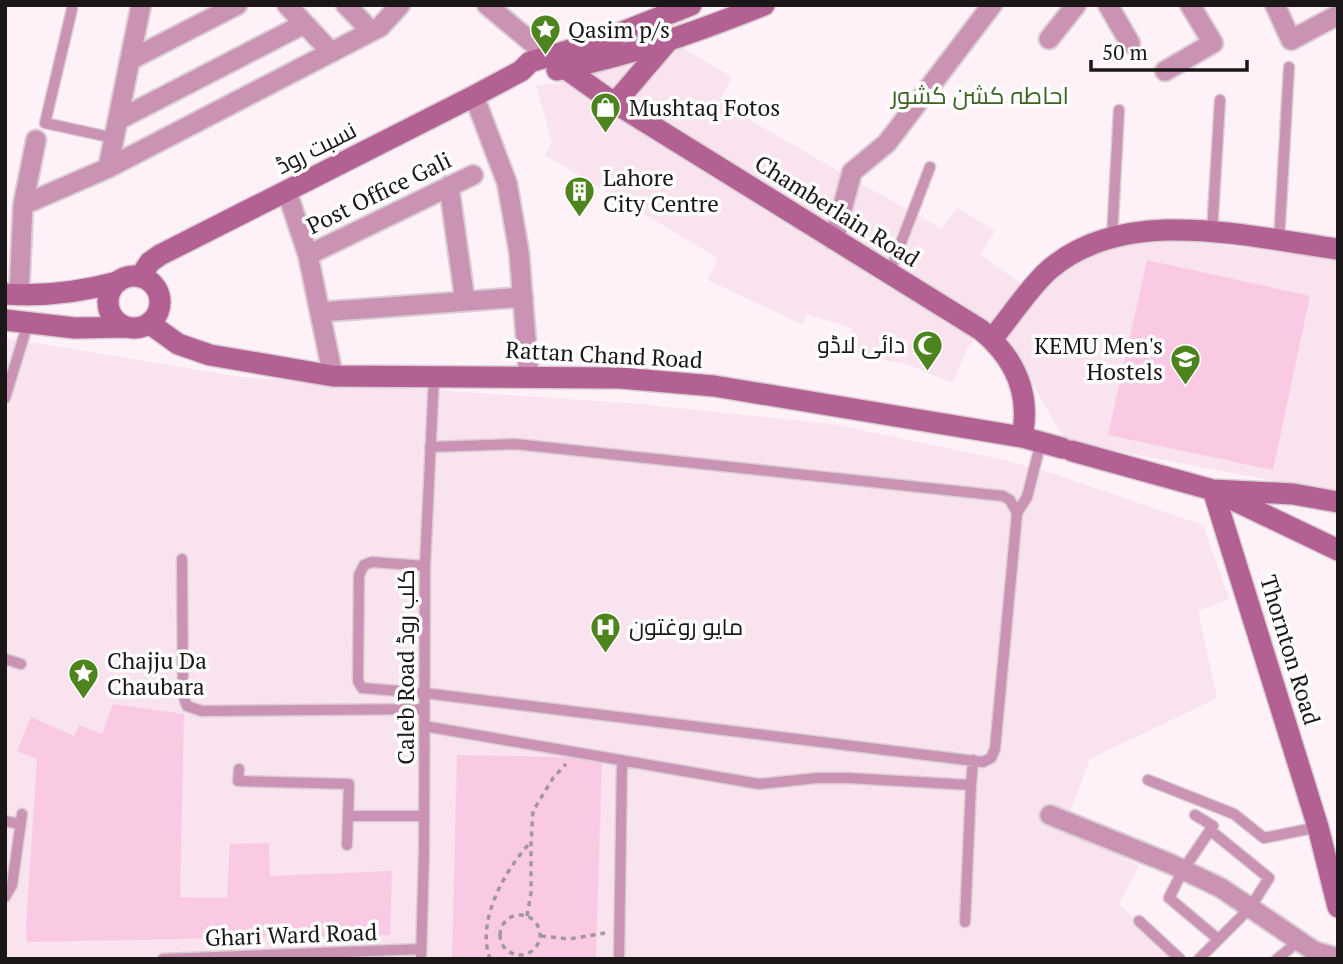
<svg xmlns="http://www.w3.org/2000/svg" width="1343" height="964" font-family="'PT Serif',Cairo,serif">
<rect width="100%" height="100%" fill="#fef1f8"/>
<path fill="#f8e3ee" d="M667,39l65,38 -13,25 121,70 102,57 15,-21 38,23 -15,23 51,37 26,-21 49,-24 80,-5 152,18v234l-273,-52 -62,-110h-22l-15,19 -13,33 -47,-19 -61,-12 7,-24 -46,-14 -3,11 -95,-45 10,-22 -173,-103 7,-12 -16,-58 18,-1z
M5,338l235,39 400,27 192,20 172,36 50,14 149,51 26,74 -31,12 19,87 -127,61 -26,69 75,38 -20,38 57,55h-1171z"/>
<path fill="#facae4" d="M1147,260l163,36 -37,174 -165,-35z
M113,704l71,10 -4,183 47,1 3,-54 39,-1 1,33 122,-5 -2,64 -363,7 -1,-16 11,-167 -20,-8 14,-34 43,19 5,-11 23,9z
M457,755l145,3 -6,201h-144z"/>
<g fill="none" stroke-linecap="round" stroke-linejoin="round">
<defs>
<path id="lane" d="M72,9l-27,114 69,15
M1212,232l8,-132
M1112,237l7,-127
M1279,241l10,-174
M889,274l41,-107
M5,398l23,-75
M1017,513l10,-16 14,-55
M182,559l1,136 4,11 15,5 222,-2
M425,566l-53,-4 -8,3 -5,10 -1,106 4,7 62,5 559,69 8,-4 4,-9 22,-236 -7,-13 -7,-4 -488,-52 -85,3
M5,659l16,5
M424,726l335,58 58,-6h31l123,7 2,-25
M239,769l-1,12 111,3 -2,61
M1148,780l86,34 30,24 54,-11
M1195,815l18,11 -30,44 -14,28 49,41
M348,816h76
M5,821l15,3
M5,897l7,-12 10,-71
M1139,921l41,38
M965,922l6,-137
M163,959l258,-10
M421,959l3,-106 1,-287 9,-190
M619,959l3,-199
M1199,959l51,-51 19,-30 -59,-48
M1277,959l22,-18"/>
<path id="street" d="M287,5l44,47
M346,5l25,26
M487,5l61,51
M1108,5l22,38
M1275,5l16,35 47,-25
M1049,39l27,-34
M130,60l107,-55
M1165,71l48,-28 -23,-38
M474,96l33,87 12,69 10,125
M118,120l186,-96
M108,168l33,-163
M449,186l16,115
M287,192l21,63 25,121
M23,205l85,-37 272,-141 20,-22
M834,240l18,-68 35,-29 105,-138
M308,255l165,-80
M19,295l4,-90 13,-65
M320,312l203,-15
M1050,815l121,49 50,24 93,63 24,7"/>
<path id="secondary" d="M548,56l59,42 374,232c34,28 50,64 41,107
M557,70c72,-14 139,-38 207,-65
M615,103l53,-62
M108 302a26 26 0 1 1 52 0a26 26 0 1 1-52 0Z
M140,277l10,-15 10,-7 314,-159 47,-25 9,-9 67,-20 94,-37
M5,294c40,3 75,-2 113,-12
M5,320l70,8 52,-1
M149,323l29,21 32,11 123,21 287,2 94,8 308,51 40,11
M992,339c18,-21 37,-52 58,-70 77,-65 198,-32 288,-20
M1072,451l141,39 80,4 45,8
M1213,490l105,337 20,80
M1221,494l117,56"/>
</defs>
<use href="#lane" stroke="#daced4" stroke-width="13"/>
<use href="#street" stroke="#daced4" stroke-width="23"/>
<use href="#secondary" stroke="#daced4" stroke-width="24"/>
<path stroke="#a0969b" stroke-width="3.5" stroke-dasharray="5 5" stroke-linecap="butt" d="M500 935a20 20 0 1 1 40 0a20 20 0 1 1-40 0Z
M527,916l4,-23v-50l2,-32 20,-33 13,-14
M541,936l28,3 36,-6
M490,959c-14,-38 14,-87 39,-115"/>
<use href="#lane" stroke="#cb93b3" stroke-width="10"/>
<use href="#street" stroke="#cb93b3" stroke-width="19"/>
<use href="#secondary" stroke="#b26192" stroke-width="21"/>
</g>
<defs>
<symbol id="sight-pin" viewBox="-11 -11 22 30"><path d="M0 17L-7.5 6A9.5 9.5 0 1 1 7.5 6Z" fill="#4d841d" stroke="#fff"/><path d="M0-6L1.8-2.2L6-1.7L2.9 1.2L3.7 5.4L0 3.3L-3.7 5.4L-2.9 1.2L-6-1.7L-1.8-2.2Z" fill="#fff"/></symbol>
<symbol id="shop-pin" viewBox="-11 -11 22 30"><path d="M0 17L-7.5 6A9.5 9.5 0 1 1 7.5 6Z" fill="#4d841d" stroke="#fff"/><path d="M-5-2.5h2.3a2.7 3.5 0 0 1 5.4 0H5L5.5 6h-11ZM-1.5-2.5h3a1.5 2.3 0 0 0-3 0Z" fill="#fff"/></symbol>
<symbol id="building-pin" viewBox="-11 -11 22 30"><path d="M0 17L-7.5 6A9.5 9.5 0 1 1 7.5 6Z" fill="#4d841d" stroke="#fff"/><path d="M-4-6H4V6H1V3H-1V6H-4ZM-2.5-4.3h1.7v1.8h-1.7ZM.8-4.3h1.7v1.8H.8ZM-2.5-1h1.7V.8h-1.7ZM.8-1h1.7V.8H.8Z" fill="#fff"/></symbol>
<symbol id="mosque-pin" viewBox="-11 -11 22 30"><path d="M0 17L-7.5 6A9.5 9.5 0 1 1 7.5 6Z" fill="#4d841d" stroke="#fff"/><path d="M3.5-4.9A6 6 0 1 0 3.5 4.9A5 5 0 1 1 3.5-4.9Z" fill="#fff"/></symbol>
<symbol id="university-pin" viewBox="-11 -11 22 30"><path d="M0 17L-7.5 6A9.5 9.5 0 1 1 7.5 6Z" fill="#4d841d" stroke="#fff"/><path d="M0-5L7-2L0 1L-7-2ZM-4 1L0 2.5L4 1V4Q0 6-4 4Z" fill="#fff"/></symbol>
<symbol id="hospital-pin" viewBox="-11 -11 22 30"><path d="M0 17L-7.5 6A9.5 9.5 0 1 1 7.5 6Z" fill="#4d841d" stroke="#fff"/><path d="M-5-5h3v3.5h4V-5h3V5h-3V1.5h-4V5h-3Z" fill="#fff"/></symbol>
</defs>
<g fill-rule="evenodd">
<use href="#sight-pin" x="528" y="12" width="35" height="47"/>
<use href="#shop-pin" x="588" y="90" width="35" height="47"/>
<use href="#building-pin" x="562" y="174" width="35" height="47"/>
<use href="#mosque-pin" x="910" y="328" width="35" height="47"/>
<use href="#university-pin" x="1168" y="342" width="35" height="47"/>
<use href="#hospital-pin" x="588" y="610" width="35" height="47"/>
<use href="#sight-pin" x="66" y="656" width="35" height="47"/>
</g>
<g text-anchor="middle" stroke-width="7" stroke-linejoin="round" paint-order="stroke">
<g font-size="23" fill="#1b1719" stroke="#fff" text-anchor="start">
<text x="568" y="38">Qasim p/s</text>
<text x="629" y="116">Mushtaq Fotos</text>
<text x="603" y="186">Lahore<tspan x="603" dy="26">City Centre</tspan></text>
<text x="905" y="353" text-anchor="end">دائی لاڈو</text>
<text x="1163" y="354" text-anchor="end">KEMU Men's<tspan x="1163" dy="26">Hostels</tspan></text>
<text x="629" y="635">مایو روغتون</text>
<text x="107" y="669">Chajju Da<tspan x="107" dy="26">Chaubara</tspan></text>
</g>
<g font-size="23" fill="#1b1719" stroke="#fff">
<text transform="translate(316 148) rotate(-27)" y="8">نسبت روڈ</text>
<text transform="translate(379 193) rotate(-26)" y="8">Post Office Gali</text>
<text transform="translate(837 211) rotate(32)" y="8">Chamberlain Road</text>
<text transform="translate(604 355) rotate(3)" y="8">Rattan Chand Road</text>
<text transform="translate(1290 650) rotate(73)" y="8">Thornton Road</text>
<text transform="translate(406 667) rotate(-90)" y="8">Caleb Road کلب روڈ</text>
<text transform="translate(291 935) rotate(-2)" y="8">Ghari Ward Road</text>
</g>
<g font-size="24" fill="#3d6223" stroke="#fff">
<text x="980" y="104">احاطہ کشن کشور</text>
</g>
</g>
<rect width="1343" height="964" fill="none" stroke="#1b1719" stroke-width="14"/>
<path d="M1091 60v10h156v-10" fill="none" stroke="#1b1719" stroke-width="3.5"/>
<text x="1102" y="60" font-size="21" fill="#1b1719" stroke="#ffffff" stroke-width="5" paint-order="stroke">50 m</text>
</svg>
